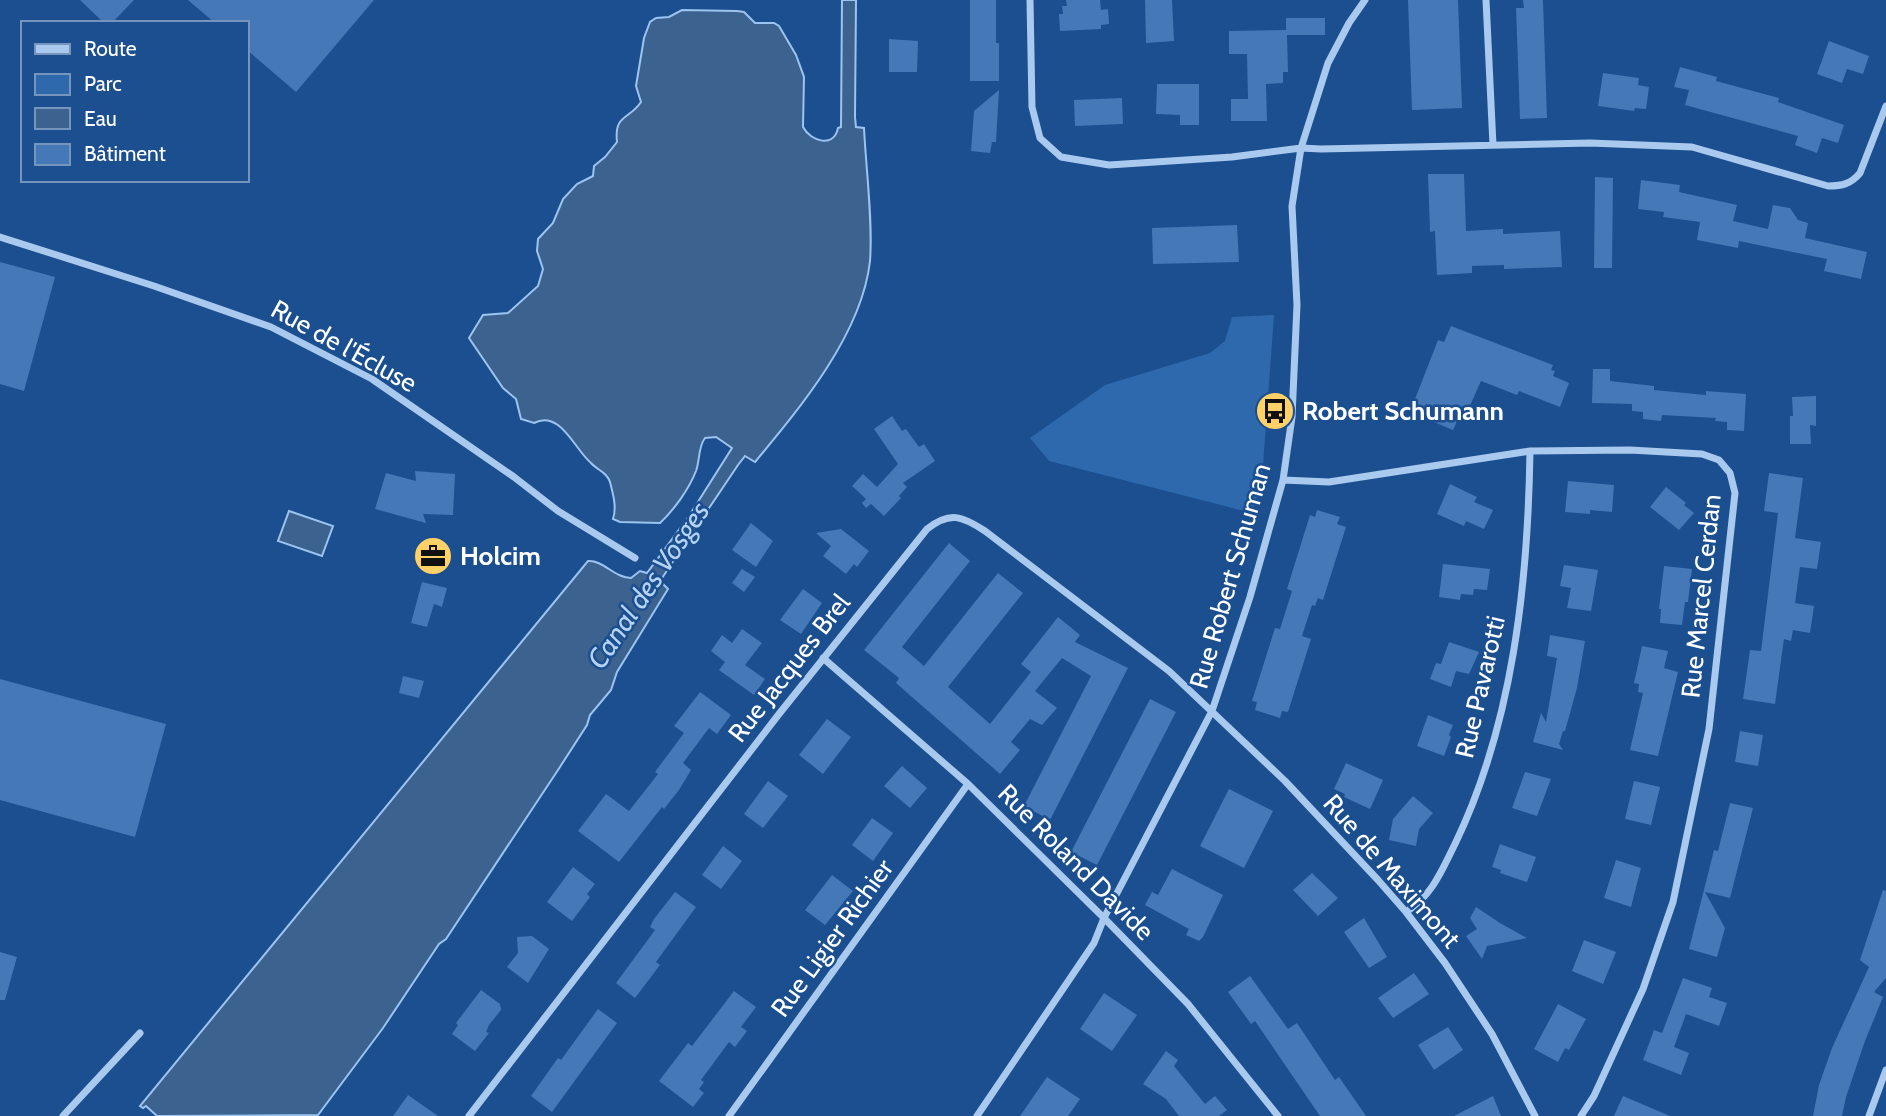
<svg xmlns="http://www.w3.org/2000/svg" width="1886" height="1116" font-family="Cabin,sans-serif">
<rect width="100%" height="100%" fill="#1b4f8f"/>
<path fill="#2e69ad" d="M1274,315l-12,164 -10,34 -203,-52 -19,-23 75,-53 105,-32 15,-12 7,-24z"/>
<path fill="#3c6290" stroke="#9cc4f0" stroke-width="2" d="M842,0h14l-1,117 1,10 8,1c2,41 9,94 6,133 -8,73 -70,147 -115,201l-10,-6 -7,9 -78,116 8,8 -51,83 -6,18 -21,25 -3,10 -29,45 -112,169 -7,5 -56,84 -65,87 -161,1 -11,-10 -3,2 -3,-2 448,-545c15,-1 27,17 43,17l9,-7 7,2 42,-57 43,-68 -16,-11 -11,1c-7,9 -5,22 -9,33 -7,18 -22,39 -36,52l-40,-1 -7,-3c4,-12 0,-25 -3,-37 -3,-10 -13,-12 -19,-19 -16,-13 -31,-54 -57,-40l-13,-4 -5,-20 -13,-11 -34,-50 14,-23 25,-2 30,-27 5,-17 -6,-18 1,-12 15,-16 10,-24 14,-15 16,-8 1,-10 11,-9 12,-15c-3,-28 12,-22 24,-40l-5,-16 8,-48 6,-16 6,-4 13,-1 13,-7 55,1 7,1 11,11h19l5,3 17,29 8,22 -1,50c8,15 31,21 35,1l3,-1z
M289,511l44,15 -11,30 -44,-15z"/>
<path fill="#4478b7" d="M80,0h54l-22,23h-8z
M188,0h186l-78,92 -49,-42v-27h-32z
M970,0h26v43h3v38h-29z
M1066,0h34l1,10 7,-1 1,15 -8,1v4l-41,2 -1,-17h4l-1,-8h5z
M1145,0h27l2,41 -28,2z
M1408,0h50l4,108 -50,2z
M1523,0h20l4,118 -27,1 -4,-111h8z
M1286,18h39v17h-38l1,37h-5v11l-17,1 1,37h-36v-22h17l-1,-45h-18v-23l57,-1z
M889,39l29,2 -1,31h-28z
M1829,41l40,15 -6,18 -16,-5 -5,14 -25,-9z
M1680,67l37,10 -1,4 63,17 -1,4 66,23 -6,18 -16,-5 -5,15 -22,-8 3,-9 -113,-31 4,-15 -15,-3z
M1603,73l36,5 -1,7 11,2 -3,22 -11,-1 -1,3 -36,-5z
M1157,84h42v41h-19v-10l-24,-1z
M999,90l-3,52h-4l-2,11 -19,-2 3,-40z
M1122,98l1,26 -48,2 -1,-26z
M1428,174h36l2,57 37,-2v5l57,-3 2,36 -58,2v-4l-32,1v7l-35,2 -2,-44 -5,1z
M1595,177l18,1 -1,90h-18z
M1641,180l39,5 -1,7 58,13 -4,16 35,8 5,-24 17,3 8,12 10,3 -3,15 62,14 -6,27 -37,-8 3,-12 -88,-18 -1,7 -41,-8 3,-18 -37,-5 1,-5 -26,-3z
M1237,225l2,37 -86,2 -1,-36z
M0,262l55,15 -31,114 -24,-7z
M1451,326l102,39 -2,5 4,1 -2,5 16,7 -9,24 -41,-16 -2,4 -36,-14 -16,36 -5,-2 -7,15 -43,-18 28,-72 6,2z
M1593,369h17v12l44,5v4l52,5v-4l40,3 -2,37 -17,-1v-8l-12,-1 1,-3 -54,-3 -1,6 -18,-2v-7l-11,-1v-7l-40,-1z
M1816,396v30l-6,-1 1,19h-21v-28h3l-1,-19z
M892,416l10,15 4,-2 13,18 5,-3 11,17 -32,22 4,4 -8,9 2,2 -17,18 -13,-12 -5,4 -4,-5 4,-4 -14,-13 11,-12 14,13 21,-23 -24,-35z
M415,471l40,3 -2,41 -30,-1 3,9 -51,-14 11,-36 30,8z
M1769,473l34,5 -8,60 26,4 -4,27 -17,-2 -5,36 19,3 -4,27 -17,-3 -2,11 -7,-2 -9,65 -32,-5 7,-49 11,1 17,-138 -14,-2z
M1568,481l46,4 -2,27 -22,-2v4l-25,-2z
M1450,484l27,13 -3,5 19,8 -9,19 -18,-8 -2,5 -27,-12z
M1666,487l20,16 -2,2 10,8 -15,17 -29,-23z
M1317,510l23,7 -3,7 9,3 -23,73 -5,-2 -3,8 -3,-1 -10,31 9,3 -23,73 -6,-1 -2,7 -25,-8 2,-8 -5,-1 23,-73 5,1 12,-38 -5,-2 23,-74 5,2z
M751,523l22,18 -17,26 -24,-17z
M841,529l28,22 -12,16 -3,-3 -8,10 -23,-18 8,-10 -15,-13z
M949,543l21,18 -68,86 22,19 74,-93 25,20 -75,94 42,37 41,-52 -10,-8 37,-47 22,18 -5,7 53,26 -78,152 -26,-14 67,-130 -29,-18 -27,33 22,17 -15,17 -12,-6 -19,23 9,8 -20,24 -104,-91 3,-5 -35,-28z
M1443,564l47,5 -3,21 -13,-1 -1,6 -12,-1 -1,6 -21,-3z
M1564,565l34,5 -7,41 -24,-3 4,-20 -11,-2z
M1664,566l28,3 -4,33h-3l-3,23 -22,-2 1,-14h-2z
M742,569l13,8 -11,15 -12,-9z
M422,582l25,6 -5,19 -8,-3 -7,23 -16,-4z
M803,589l19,14 -21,31 -21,-14z
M742,629l20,14 -17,22 20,14 -11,16 -35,-25 6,-8 -14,-11 11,-16 10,8z
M1550,635l35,6 -8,47 -12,43h-2l-4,13 4,6 -30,-8 8,-29 5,9 11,-64 -10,-2z
M1449,642l30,10 -10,22 -13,-3 -5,16 -21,-8 6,-16 5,1z
M1642,646l26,5 -4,17 14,4 -20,84 -28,-6 13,-57 -5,-1 1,-8 -5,-1z
M403,676l21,5 -5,17 -20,-5z
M0,679l166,45 -31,113 -135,-37z
M700,692l31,23 -14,19 -8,-6 -26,35 8,7 -12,20 -15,19 -2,-2 -43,55 -41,-31 28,-37 23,17 29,-37 -3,-2 29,-39 -10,-7z
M1150,699l26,13 -79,153 -26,-13z
M1428,715l25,10 -4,10 2,2 -7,19 -27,-10z
M827,719l24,18 -28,37 -24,-19z
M1740,731l23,4 -5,31 -23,-4z
M1346,763l37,17 -13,29 -26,-12 1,-3 -11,-5z
M902,766l25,22 -17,20 -26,-22z
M1525,772l26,7 -14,37 -25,-8z
M768,781l20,15 -25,32 -19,-14z
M1634,781l26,6 -9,38 -26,-6z
M1229,789l44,22 -29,57 -44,-22z
M1413,796l20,17 -14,16 -3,17 -27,-6 4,-21z
M1730,803l23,5 -23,90 -25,-6 20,36 -8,29 -28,-8 25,-99 4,1z
M872,818l21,15 -20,28 -21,-16z
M1500,844l36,13 -9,25 -27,-9 1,-3 -9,-3z
M723,846l19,15 -21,28 -19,-14z
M1616,860l25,8 -10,39 -27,-9z
M573,867l22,17 -8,10 3,3 -18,24 -25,-19z
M1172,869l51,26 -20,42 -4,4 -13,-6 3,-6 -44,-24 7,-13 6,3z
M1312,873l26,25 -20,18 -25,-26z
M832,875l21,16 -28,34 -20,-15z
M1883,890l3,1v87l-12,14 9,5 -18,44 -19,56 -4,19h-29l6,-31 13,-37 37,-81 -9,-7z
M675,892l21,15 -40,55 4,3 -25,33 -19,-15 39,-53 -5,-3 4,-8z
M1476,907l24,16 27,15 -40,8 -5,13 -16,-23 11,-7 -7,-11z
M1364,918l23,39 -18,11 -25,-36z
M532,936l17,13 -21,34 -21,-16 11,-14 -1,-16z
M1584,940l32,12 -13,32 -31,-13z
M0,952l17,5 -12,43h-5z
M1414,973l15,21 -36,24 -15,-20z
M1250,976l38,53 9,-6 38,57 4,-3 27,39h-46l-65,-95 -4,3 -23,-32z
M1683,978l29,10 -3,9 18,6 -8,23 -33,-12 -12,33 15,6 -8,22 -38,-15 11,-30 8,3z
M481,990l19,14 1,6 -12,15 -3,7 3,1 -14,18 -23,-17 6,-9 -2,-2z
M734,991l22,16 -15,20 6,4 -12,16 -6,-5 -28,38 3,2 -5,7 5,4 -11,14 -34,-26 29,-38 4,3z
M1104,993l33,22 -25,36 -32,-22z
M1558,1004l28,15 -17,31 -4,-2 -7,14 -24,-13z
M598,1009l19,14 -65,89 -21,-16 27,-38 3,2z
M1448,1027l15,23 -29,20 -16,-25z
M1166,1051l12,9 -4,6 31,38 10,-8 12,14 -8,6h-40l-13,-17 -23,-15z
M1047,1077l33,22 -12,17h-48z
M408,1095l30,21h-45z
M1493,1096l8,20h-47l35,-18z
M1623,1096l47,20h-56z"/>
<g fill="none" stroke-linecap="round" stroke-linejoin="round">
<path stroke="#a9c9ee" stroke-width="7" d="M1030,0l2,107 8,31 21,19 48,8 123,-8 69,-9 20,1 269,-6 102,4 136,39c14,0 23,-2 32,-13l26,-67
M1486,0l7,145
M0,237l154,49 117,41 101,52 142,98 44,34 77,47
M1283,480l46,2 201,-31 100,-1 72,4 17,6 11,13 5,20 -26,236 -36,173 -30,87 -49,107 -13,20
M823,658l145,126 136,134 84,86 90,112
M1406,912c26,-16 36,-42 49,-68 58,-120 73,-261 75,-393
M63,1116l77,-83
M469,1116l310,-402 148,-185c23,-18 35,-13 58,2l184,140 116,110 93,99 28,32 39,51 47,71 43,82
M729,1116l239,-332
M977,1116l117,-173 10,-25 108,-207 38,-114 33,-117 9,-63 5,-112 -5,-99 9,-58 27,-85 21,-40 16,-23
M1869,1116l17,-46"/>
</g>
<defs>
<symbol id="bus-disc" viewBox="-11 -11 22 22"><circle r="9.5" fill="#ffd166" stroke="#1b4f8f"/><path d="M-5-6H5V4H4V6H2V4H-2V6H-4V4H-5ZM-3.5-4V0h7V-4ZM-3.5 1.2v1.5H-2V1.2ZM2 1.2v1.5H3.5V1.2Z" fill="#111"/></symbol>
<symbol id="office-disc" viewBox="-11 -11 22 22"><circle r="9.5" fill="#ffd166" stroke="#1b4f8f"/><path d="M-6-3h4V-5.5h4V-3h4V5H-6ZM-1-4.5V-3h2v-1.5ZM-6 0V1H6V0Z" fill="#111"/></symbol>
</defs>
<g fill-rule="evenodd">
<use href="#bus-disc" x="1253" y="389" width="44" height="44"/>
<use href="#office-disc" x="411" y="534" width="44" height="44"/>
</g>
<g text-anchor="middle" stroke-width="5" stroke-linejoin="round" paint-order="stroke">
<g font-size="26" fill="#fff" stroke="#1b4f8f">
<text transform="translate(344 346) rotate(29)" y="9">Rue de l'Écluse</text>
<text transform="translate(1230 576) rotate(-74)" y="9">Rue Robert Schuman</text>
<text transform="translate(1701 596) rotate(-84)" y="9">Rue Marcel Cerdan</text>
<text transform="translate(789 668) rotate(-52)" y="9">Rue Jacques Brel</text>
<text transform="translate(1480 687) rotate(-77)" y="9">Rue Pavarotti</text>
<text transform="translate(1076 862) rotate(45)" y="9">Rue Roland Davide</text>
<text transform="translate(1392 871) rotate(49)" y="9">Rue de Maximont</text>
<text transform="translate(832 938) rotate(-54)" y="9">Rue Ligier Richier</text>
</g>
<g font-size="26" font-weight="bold" fill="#fff" stroke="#1b4f8f" text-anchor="start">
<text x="1302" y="420">Robert Schumann</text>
<text x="460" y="565">Holcim</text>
</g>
<g font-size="28" font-style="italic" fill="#b5d3f5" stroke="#1b4f8f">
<text transform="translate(648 585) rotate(-56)" y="10">Canal des Vosges</text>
</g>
</g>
<rect x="21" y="21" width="228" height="161" fill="#1b4f8f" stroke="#7695bc" stroke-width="2"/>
<rect x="35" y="44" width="35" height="10" fill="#a9c9ee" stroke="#7695bc" stroke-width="2"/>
<text x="84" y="56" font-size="21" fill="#ffffff">Route</text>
<rect x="35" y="74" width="35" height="21" fill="#2e69ad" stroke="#7695bc" stroke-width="2"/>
<text x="84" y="91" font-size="21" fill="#ffffff">Parc</text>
<rect x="35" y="108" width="35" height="21" fill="#3c6290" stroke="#7695bc" stroke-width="2"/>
<text x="84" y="126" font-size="21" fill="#ffffff">Eau</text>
<rect x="35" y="144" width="35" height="21" fill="#4478b7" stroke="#7695bc" stroke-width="2"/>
<text x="84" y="161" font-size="21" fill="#ffffff">Bâtiment</text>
</svg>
